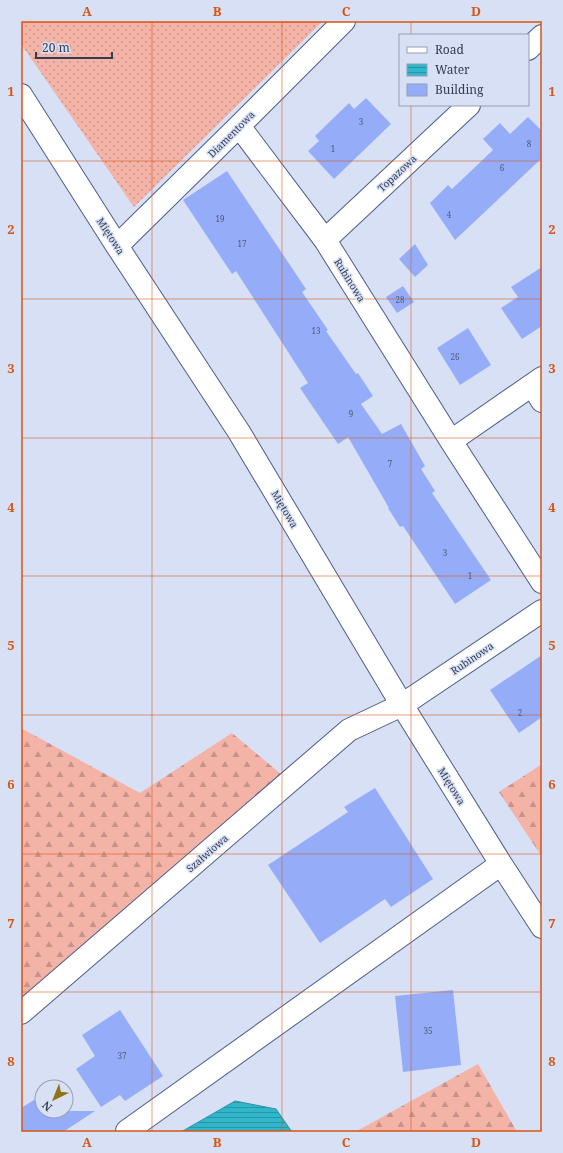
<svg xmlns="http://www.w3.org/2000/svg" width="563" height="1153" font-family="'Noto Serif',serif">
<defs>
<pattern id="grass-dots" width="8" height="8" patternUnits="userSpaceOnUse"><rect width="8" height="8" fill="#f4b3a7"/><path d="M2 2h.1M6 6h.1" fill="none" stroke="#c6938b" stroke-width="1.8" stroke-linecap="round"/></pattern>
<pattern id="forest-firs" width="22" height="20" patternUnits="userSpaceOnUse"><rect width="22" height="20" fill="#f4b3a7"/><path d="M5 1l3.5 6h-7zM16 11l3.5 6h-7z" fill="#c6938b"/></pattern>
<pattern id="water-rules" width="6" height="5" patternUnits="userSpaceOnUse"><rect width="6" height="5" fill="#2fb6ca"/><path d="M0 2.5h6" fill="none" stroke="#2995a7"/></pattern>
</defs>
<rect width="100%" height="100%" fill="#d8e0f6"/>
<path fill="url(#grass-dots)" d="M21,21h302l-189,186 -113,-163z"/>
<path fill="url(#forest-firs)" d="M21,728l119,65 92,-60 50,42 -261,228z
M542,764v93l-43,-65z
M478,1064l39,68h-162z"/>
<path fill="url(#water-rules)" stroke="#3091a6" d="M235,1101l41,8 16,23h-111z"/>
<path fill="#95adf9" d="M366,98l25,26 -57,55 -26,-28 11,-10 -4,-5 34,-33 5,6z
M528,117l14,14v27l-87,82 -25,-37 18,-18 4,4 41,-39 -10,-11 17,-16 10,11z
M227,171l79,118 -4,3 26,38 -2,1 30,43 2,-1 15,23 -12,8 21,30 19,-10 24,42 -4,3 14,22 -3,2 59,87 -36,24 -52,-78 -3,1 -12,-19h1l-41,-71 -10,7 -38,-56 8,-5 -72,-112 -4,3 -49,-74z
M415,244l13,21 -13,12 -16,-18z
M542,267v59l-20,13 -21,-31 17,-11 -7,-10z
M403,286l11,16 -17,11 -11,-16z
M468,328l23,37 -31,20 -23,-37z
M542,655v62l-23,16 -29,-43z
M375,788l58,91 -42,28 -6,-8 -65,44 -52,-78 80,-53 -4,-5z
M453,990l8,75 -58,7 -8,-76z
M120,1010l43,66 -38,25 -5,-6 -19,12 -25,-38 19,-13 -13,-21z
M42,1095v16h53l-32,21h-42v-24z"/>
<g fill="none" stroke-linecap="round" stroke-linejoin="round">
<defs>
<path id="minor" d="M528,49l14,-13
M21,95l96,151 122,186 163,273 99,159 41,63
M239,126l86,114 126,201 91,141
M325,240l144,-135
M117,246l122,-120 105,-105
M532,385l10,16
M451,441l91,-63
M21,1013l328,-283 53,-25 140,-94
M127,1131l374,-267"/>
</defs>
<use href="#minor" stroke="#4d5c8b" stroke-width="24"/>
<use href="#minor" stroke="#fff" stroke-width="22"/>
</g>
<path fill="none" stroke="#d65613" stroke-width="1" stroke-opacity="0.55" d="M152,21v1111M282,21v1111M411,21v14M411,105v1027M21,161h521M21,299h521M21,438h521M21,576h521M21,715h521M21,854h521M21,992h521"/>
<g text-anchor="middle" stroke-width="3" stroke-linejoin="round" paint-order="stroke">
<g font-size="8" fill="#4c587c">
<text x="361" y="125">3</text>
<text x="529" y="147">8</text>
<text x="333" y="152">1</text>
<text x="502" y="171">6</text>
<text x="449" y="218">4</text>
<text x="220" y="222">19</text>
<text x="242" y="247">17</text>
<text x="400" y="303">28</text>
<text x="316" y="334">13</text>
<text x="455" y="360">26</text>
<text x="351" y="417">9</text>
<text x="390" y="467">7</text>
<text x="445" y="556">3</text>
<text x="470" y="579">1</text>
<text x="520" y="716">2</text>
<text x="428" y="1034">35</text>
<text x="122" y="1059">37</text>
</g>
<g font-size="10" fill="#343c52" stroke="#d8e0f6">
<text transform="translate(231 134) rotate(-45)" y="4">Diamentowa</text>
<text transform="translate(397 173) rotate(-43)" y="4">Topazowa</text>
<text transform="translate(111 236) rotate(57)" y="4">Miętowa</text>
<text transform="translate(350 280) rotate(58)" y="4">Rubinowa</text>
<text transform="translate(285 509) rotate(59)" y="4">Miętowa</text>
<text transform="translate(472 658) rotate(-34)" y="4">Rubinowa</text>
<text transform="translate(452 786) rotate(58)" y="4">Miętowa</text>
<text transform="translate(207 853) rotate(-41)" y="4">Szałwiowa</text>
</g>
</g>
<rect width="563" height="1153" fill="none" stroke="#d8e0f6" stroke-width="44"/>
<rect x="399" y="34" width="130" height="72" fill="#d8e0f6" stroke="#969eb4"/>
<rect x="407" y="47" width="20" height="6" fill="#ffffff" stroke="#969eb4"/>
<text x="435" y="54" font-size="12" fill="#343c52">Road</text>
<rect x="407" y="64" width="20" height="12" fill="url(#water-rules)" stroke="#969eb4"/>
<text x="435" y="74" font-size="12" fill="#343c52">Water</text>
<rect x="407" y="84" width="20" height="12" fill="#95adf9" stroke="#969eb4"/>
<text x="435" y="94" font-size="12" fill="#343c52">Building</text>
<g transform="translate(54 1099) rotate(223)"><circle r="19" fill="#d8e0f6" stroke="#969eb4"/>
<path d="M0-3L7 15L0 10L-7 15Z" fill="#8f7317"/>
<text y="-6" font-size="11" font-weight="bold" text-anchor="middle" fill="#343c52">N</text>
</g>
<path d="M36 52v6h76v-6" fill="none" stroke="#343c52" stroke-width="2"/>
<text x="42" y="52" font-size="12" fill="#343c52" stroke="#d8e0f6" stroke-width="3" paint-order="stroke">20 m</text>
<rect x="22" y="22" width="519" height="1109" fill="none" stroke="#d65613" stroke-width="1.5"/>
<g font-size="13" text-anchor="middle" font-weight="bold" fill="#d65613">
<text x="87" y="16">A</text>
<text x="217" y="16">B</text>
<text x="346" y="16">C</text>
<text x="476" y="16">D</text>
<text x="11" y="96">1</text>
<text x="552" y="96">1</text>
<text x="11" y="234">2</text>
<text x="552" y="234">2</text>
<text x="11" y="373">3</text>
<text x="552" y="373">3</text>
<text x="11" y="512">4</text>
<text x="552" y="512">4</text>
<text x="11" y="650">5</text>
<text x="552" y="650">5</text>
<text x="11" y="789">6</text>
<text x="552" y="789">6</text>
<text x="11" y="928">7</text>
<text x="552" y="928">7</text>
<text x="11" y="1066">8</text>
<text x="552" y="1066">8</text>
<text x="87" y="1147">A</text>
<text x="217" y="1147">B</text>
<text x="346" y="1147">C</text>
<text x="476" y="1147">D</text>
</g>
</svg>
